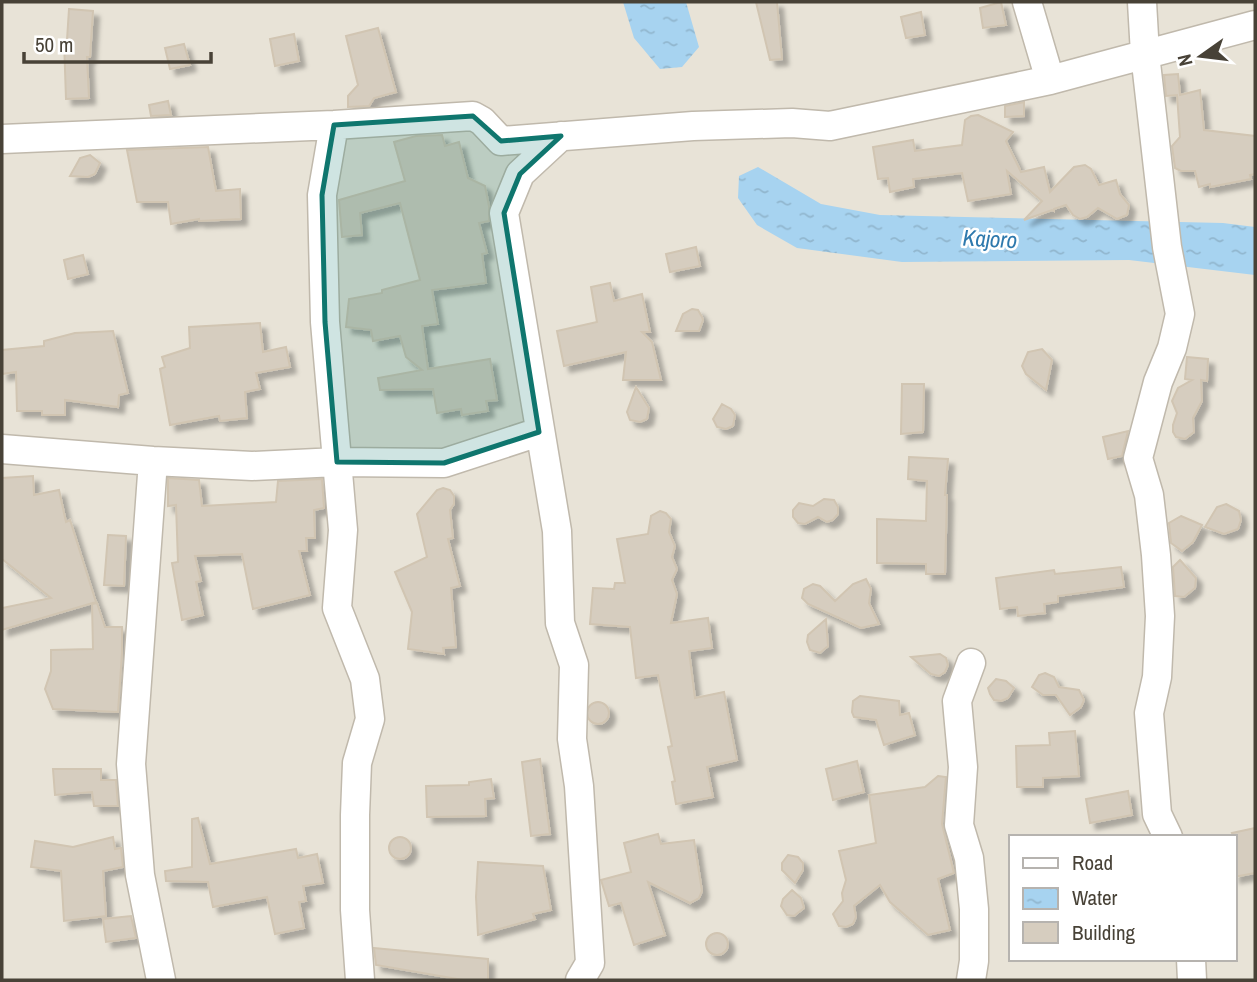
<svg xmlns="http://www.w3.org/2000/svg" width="1257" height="982" font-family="'Archivo Narrow',sans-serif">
<defs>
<pattern id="water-ripples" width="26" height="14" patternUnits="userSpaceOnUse" patternTransform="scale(1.75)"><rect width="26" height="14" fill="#a7d3f0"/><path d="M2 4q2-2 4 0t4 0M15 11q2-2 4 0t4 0" fill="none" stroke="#91b6ce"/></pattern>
<filter id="shadow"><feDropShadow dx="6" dy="6" stdDeviation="2" flood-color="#0004"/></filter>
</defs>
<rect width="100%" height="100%" fill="#f4f1e9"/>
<path fill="#e8e3d7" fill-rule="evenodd" d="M2,2h1253v978h-1253zM1010,837h224v122h-224z"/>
<path fill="url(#water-ripples)" d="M623,2h63l13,45 -17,20 -22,2 -26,-31z
M758,167l63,37 59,11 343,8 32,4v48l-126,-15 -227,2 -105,-14 -40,-23 -19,-27 1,-22z"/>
<path fill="#d6cdbf" stroke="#d1c5b2" stroke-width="2" filter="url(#shadow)" d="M756,2h21l5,57 -12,1z
M1001,2l5,23 -23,3 -3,-20z
M69,9l24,2 -3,46h-3l2,41 -23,1 -2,-59h3z
M921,12l4,23 -19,3 -5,-21z
M378,28l18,64 -22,6 -5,8 -21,1v-11l10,-11 -12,-49z
M294,34l5,27 -24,5 -5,-27z
M184,44l6,21 -20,4 -5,-21z
M1178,74l2,21 20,-5 4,40 51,6v38l-5,1 1,4 -41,8v-3l-11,3 -4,-16h-14l-6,-3 -3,-22 8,-9 -3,-42 -11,1 -2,-21z
M168,101l3,14 -20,1 -2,-11z
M1024,102v14l-19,1v-11z
M978,115l35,17 -7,9 15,31 23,-5 6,25 24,-25 11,-2 6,4 8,16 17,-5 4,14 9,11 -2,10 -10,4 -19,-11 -11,9 -7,2 -7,-4 -7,-10 -12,4v2l-2,-1 -28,10 18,-19 -35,-30 4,23 -43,7 -6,-28 -49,6 1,8 -24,5 -2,-14 -10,1 -5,-32 40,-7 2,11 47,-6 3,-25 6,-4z
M442,135l3,11 14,-4 9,36 17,8 4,20v15l-10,2 8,30 -5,1 4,29 -54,7 6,34 -16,2 6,43 62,-10 7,41 -11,1 2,10 -26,4 -1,-6 -24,4 -4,-24 -53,1 -2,-12 44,-8 -16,-13 -6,-21 -27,5 -2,-11 -25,-3 3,-28 33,-6v-3l38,-10 -20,-77 -40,10 2,22 -20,2 -3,-37 66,-19 -11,-39 22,-6z
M208,147l8,44 24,-2 1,30 -42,2v-2l-28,5 -3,-22h-31l-10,-52z
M90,155l10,8 -5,11 -7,3 -18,-1 10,-18z
M696,247l4,19 -30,6 -4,-18z
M83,255l5,19 -20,5 -4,-19z
M610,283l4,18 28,-7 8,38h-8l10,10 9,38h-38l3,-28 -62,14 -7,-35 40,-9 -6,-35z
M692,309l6,1 4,7 1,3 -4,11h-23l7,-17z
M260,323l3,29 23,-5 4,20 -34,6 4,16 -15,3 2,26 -27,3 -1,-5 -49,9 -10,-56 5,-2 -3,-10 28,-9 -1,-21z
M113,331l15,62 -9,2 -1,12 -53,-7v15h-23v-4h-25l-1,-39 -14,2v-24l42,-4v-5l31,-8z
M1042,349l10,11 -6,30 -20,-16 -4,-8 6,-14z
M1187,357l21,2 -1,22 -6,-1 1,21 -9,17 1,14 -9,7 -9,-2 -3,-5v-7l4,-12 -5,-12 6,-13 14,-8 -7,-1z
M902,384h22l-1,48 -22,2z
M636,387l13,21 -2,11 -7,3 -10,-2 -3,-8z
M722,404l9,5 4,6 -2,11 -7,3 -9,-2 -4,-8z
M1128,431l-6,25 -14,3 -5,-22z
M909,457l39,2 -3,36h2l-2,79h-19v-10l-49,-1v-44l49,2 1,-40 -19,-2z
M33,476l1,19 25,-5 7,32 4,-2 26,82 -94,28v-22l49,-10 -49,-39v-81z
M168,478l31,2 3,26 74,-4 2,-21 44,-2 2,29 -10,2 1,28h-9l1,13h-8l11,44 -57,14 -11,-55 -47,2 6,25 -5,1 7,33 -21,5 -10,-57 6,-1 -2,-57 -8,1z
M443,488l7,2 4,6v8l-4,6 3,28 -5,1 12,47 -9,2 5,59 -13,1 1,6 -36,-5 4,-37 -17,-40 32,-15 -10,-43 20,-24z
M824,499l10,1 4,7v7l-5,6 -6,2 -9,-5 -13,7 -7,-1 -5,-6v-7l6,-7 14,3z
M1226,504l13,7 2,9 -3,9 -14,5 -19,-7 12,-20z
M660,511l6,2 5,6 -2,13 6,14 -3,11 5,12 -5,11 5,14 -6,29 37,-5 4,30 -23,3 6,47 29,-6 13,68 -30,7 6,30 -37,7 -4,-22 3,-1 -7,-34 4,-1 -14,-71 -22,3 -6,-51 -40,-3 3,-36 21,1 1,-6h10l-8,-44 31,-5 3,-18z
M1181,516l21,9 -9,17 -11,9 -11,-8 -2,-20z
M108,535l18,1 -2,50 -20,-1z
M1180,560l16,18 -1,10 -11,9 -9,-1 -2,-29z
M1121,567l3,20 -66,9v6l-14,2 1,9 -27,3 -1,-9 -17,2 -4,-31 58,-8 1,4z
M866,579l5,10 -2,14 10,21 -18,4 -53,-24 -6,-6 2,-9 9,-5 7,2 15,15 18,-17z
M97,603l8,24h17v26l-4,59 -65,-3 -8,-20 6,-18v-21l42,-1 -1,-45z
M826,619l2,27 -8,7 -10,-3 -3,-8 1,-7z
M940,654l6,4 2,7 -3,7 -6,4 -8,-2 -20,-17z
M1045,673l9,4 5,10 20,3 5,10 -3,7 -11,8 -14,-20h-13l-11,-8 7,-12z
M996,679l10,2 8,7 -6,10 -7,3 -7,-1 -4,-6 -2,-6z
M860,696l39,5 1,14 9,-2 6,22 -31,10 -8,-25 -22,-3 -2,-5 1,-11z
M587 713a11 11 0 1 1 22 0a11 11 0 1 1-22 0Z
M1075,731l4,45 -36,2v9h-26l-1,-41 34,-1 -1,-12z
M540,759l10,75 -19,2 -9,-74z
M857,761l7,31 -31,8 -7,-31z
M53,769h48v11h15l2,26h-24l-2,-14 -37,3z
M938,776l8,1 -4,47 12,49 -16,6 12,51 -22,5 -38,-33 -10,-17 -26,21 2,11 -3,7 -7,3 -7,-1 -6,-12 10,-13 -1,-8 4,-13 -7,-29 37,-8 -7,-48 56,-8z
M491,779l3,19 -9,1 1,17 -59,1 -1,-31 43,-1v-3z
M1128,791l4,24 -42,8 -4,-24z
M198,818l12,46 86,-15 2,9 19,-4 6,29 -20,3 3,15 -7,1 5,26 -29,6 -8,-37 -54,10 -5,-25 -42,-1 -1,-10 27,-4v-48z
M1255,828v45l-21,4v-40l-2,-4z
M658,834l3,10 33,-4 8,51 -3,7 -9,5 -42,-21 17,53 -31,10 -13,-42 -12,3 -8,-26 30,-8 -7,-29z
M389 848a11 11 0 1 1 22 0a11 11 0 1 1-22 0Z
M113,837l2,12 6,-1 2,19 -20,4 3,45 -42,5 -3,-50 -30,-4 4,-26 38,6z
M788,855l10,2 5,6v7l-8,13 -13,-13v-7z
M478,862l65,4 8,44 -18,4 2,5 -57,16 -2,-38z
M792,890l9,8 3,10 -10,8 -7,-1 -6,-9 2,-7z
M131,916l5,22 -30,4 -3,-23z
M706 944a11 11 0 1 1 22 0a11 11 0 1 1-22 0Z
M374,948l114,11v21h-25l-87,-15z"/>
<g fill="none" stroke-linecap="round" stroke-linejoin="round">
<defs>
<path id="minor" d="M1027,2l23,78
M1142,2l3,52 22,193 13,67 -8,34 -14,34 -20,76 11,37 7,60 4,61 -3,61 -8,36 8,101 11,23
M334,125l-12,70 3,127 18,208 -6,78 28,71 5,40 -13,44 -2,52v95l5,70
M561,136l-41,38 -16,39 53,318 3,92 14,42 -2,74 7,47 11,177 -10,17
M2,139l332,-14 139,-9 9,5 19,20 192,-15 99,-3 38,3 220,-46 205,-55
M2,449l151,12 99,5 85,-4 107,1 95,-31
M153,461l-22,303 9,111 21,105
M971,663l-14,38 6,66 -4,58 10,33 5,51v52l-3,19
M1191,959l1,21"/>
</defs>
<use href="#minor" stroke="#c0b9ac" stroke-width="31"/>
<use href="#minor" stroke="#fff" stroke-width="28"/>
</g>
<path fill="#0f766e" fill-opacity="0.2" stroke="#0f766e" stroke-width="5" stroke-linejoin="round" d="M473,116l28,25 60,-5 -41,38 -16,39 35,219 -95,31 -107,-1 -12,-140 -3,-127 12,-70z"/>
<g text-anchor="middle" stroke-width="5" stroke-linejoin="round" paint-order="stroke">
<g font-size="23" font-style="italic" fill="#2e79ad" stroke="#fff">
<text transform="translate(990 239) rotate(3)" y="8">Kajoro</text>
</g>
</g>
<rect width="1257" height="982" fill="none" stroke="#484237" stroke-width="7"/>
<rect x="1009" y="835" width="228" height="126" fill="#ffffff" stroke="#b6b3af" stroke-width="2"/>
<rect x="1023" y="858" width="35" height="10" fill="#ffffff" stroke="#b6b3af" stroke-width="2"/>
<text x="1072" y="870" font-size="21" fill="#484237">Road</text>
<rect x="1023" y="888" width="35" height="21" fill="url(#water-ripples)" stroke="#b6b3af" stroke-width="2"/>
<text x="1072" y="905" font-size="21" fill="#484237">Water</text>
<rect x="1023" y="922" width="35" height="21" fill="#d6cdbf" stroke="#b6b3af" stroke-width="2"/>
<text x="1072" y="940" font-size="21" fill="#484237">Building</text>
<g transform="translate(1201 56) rotate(256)" stroke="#ffffff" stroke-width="5" paint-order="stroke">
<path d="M0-5L12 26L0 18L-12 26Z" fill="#484237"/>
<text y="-10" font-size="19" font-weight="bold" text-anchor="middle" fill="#484237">N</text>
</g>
<path d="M24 52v10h187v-10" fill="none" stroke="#484237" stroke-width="3.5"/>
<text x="35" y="52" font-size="21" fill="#484237" stroke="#ffffff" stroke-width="5" paint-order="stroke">50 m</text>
</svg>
